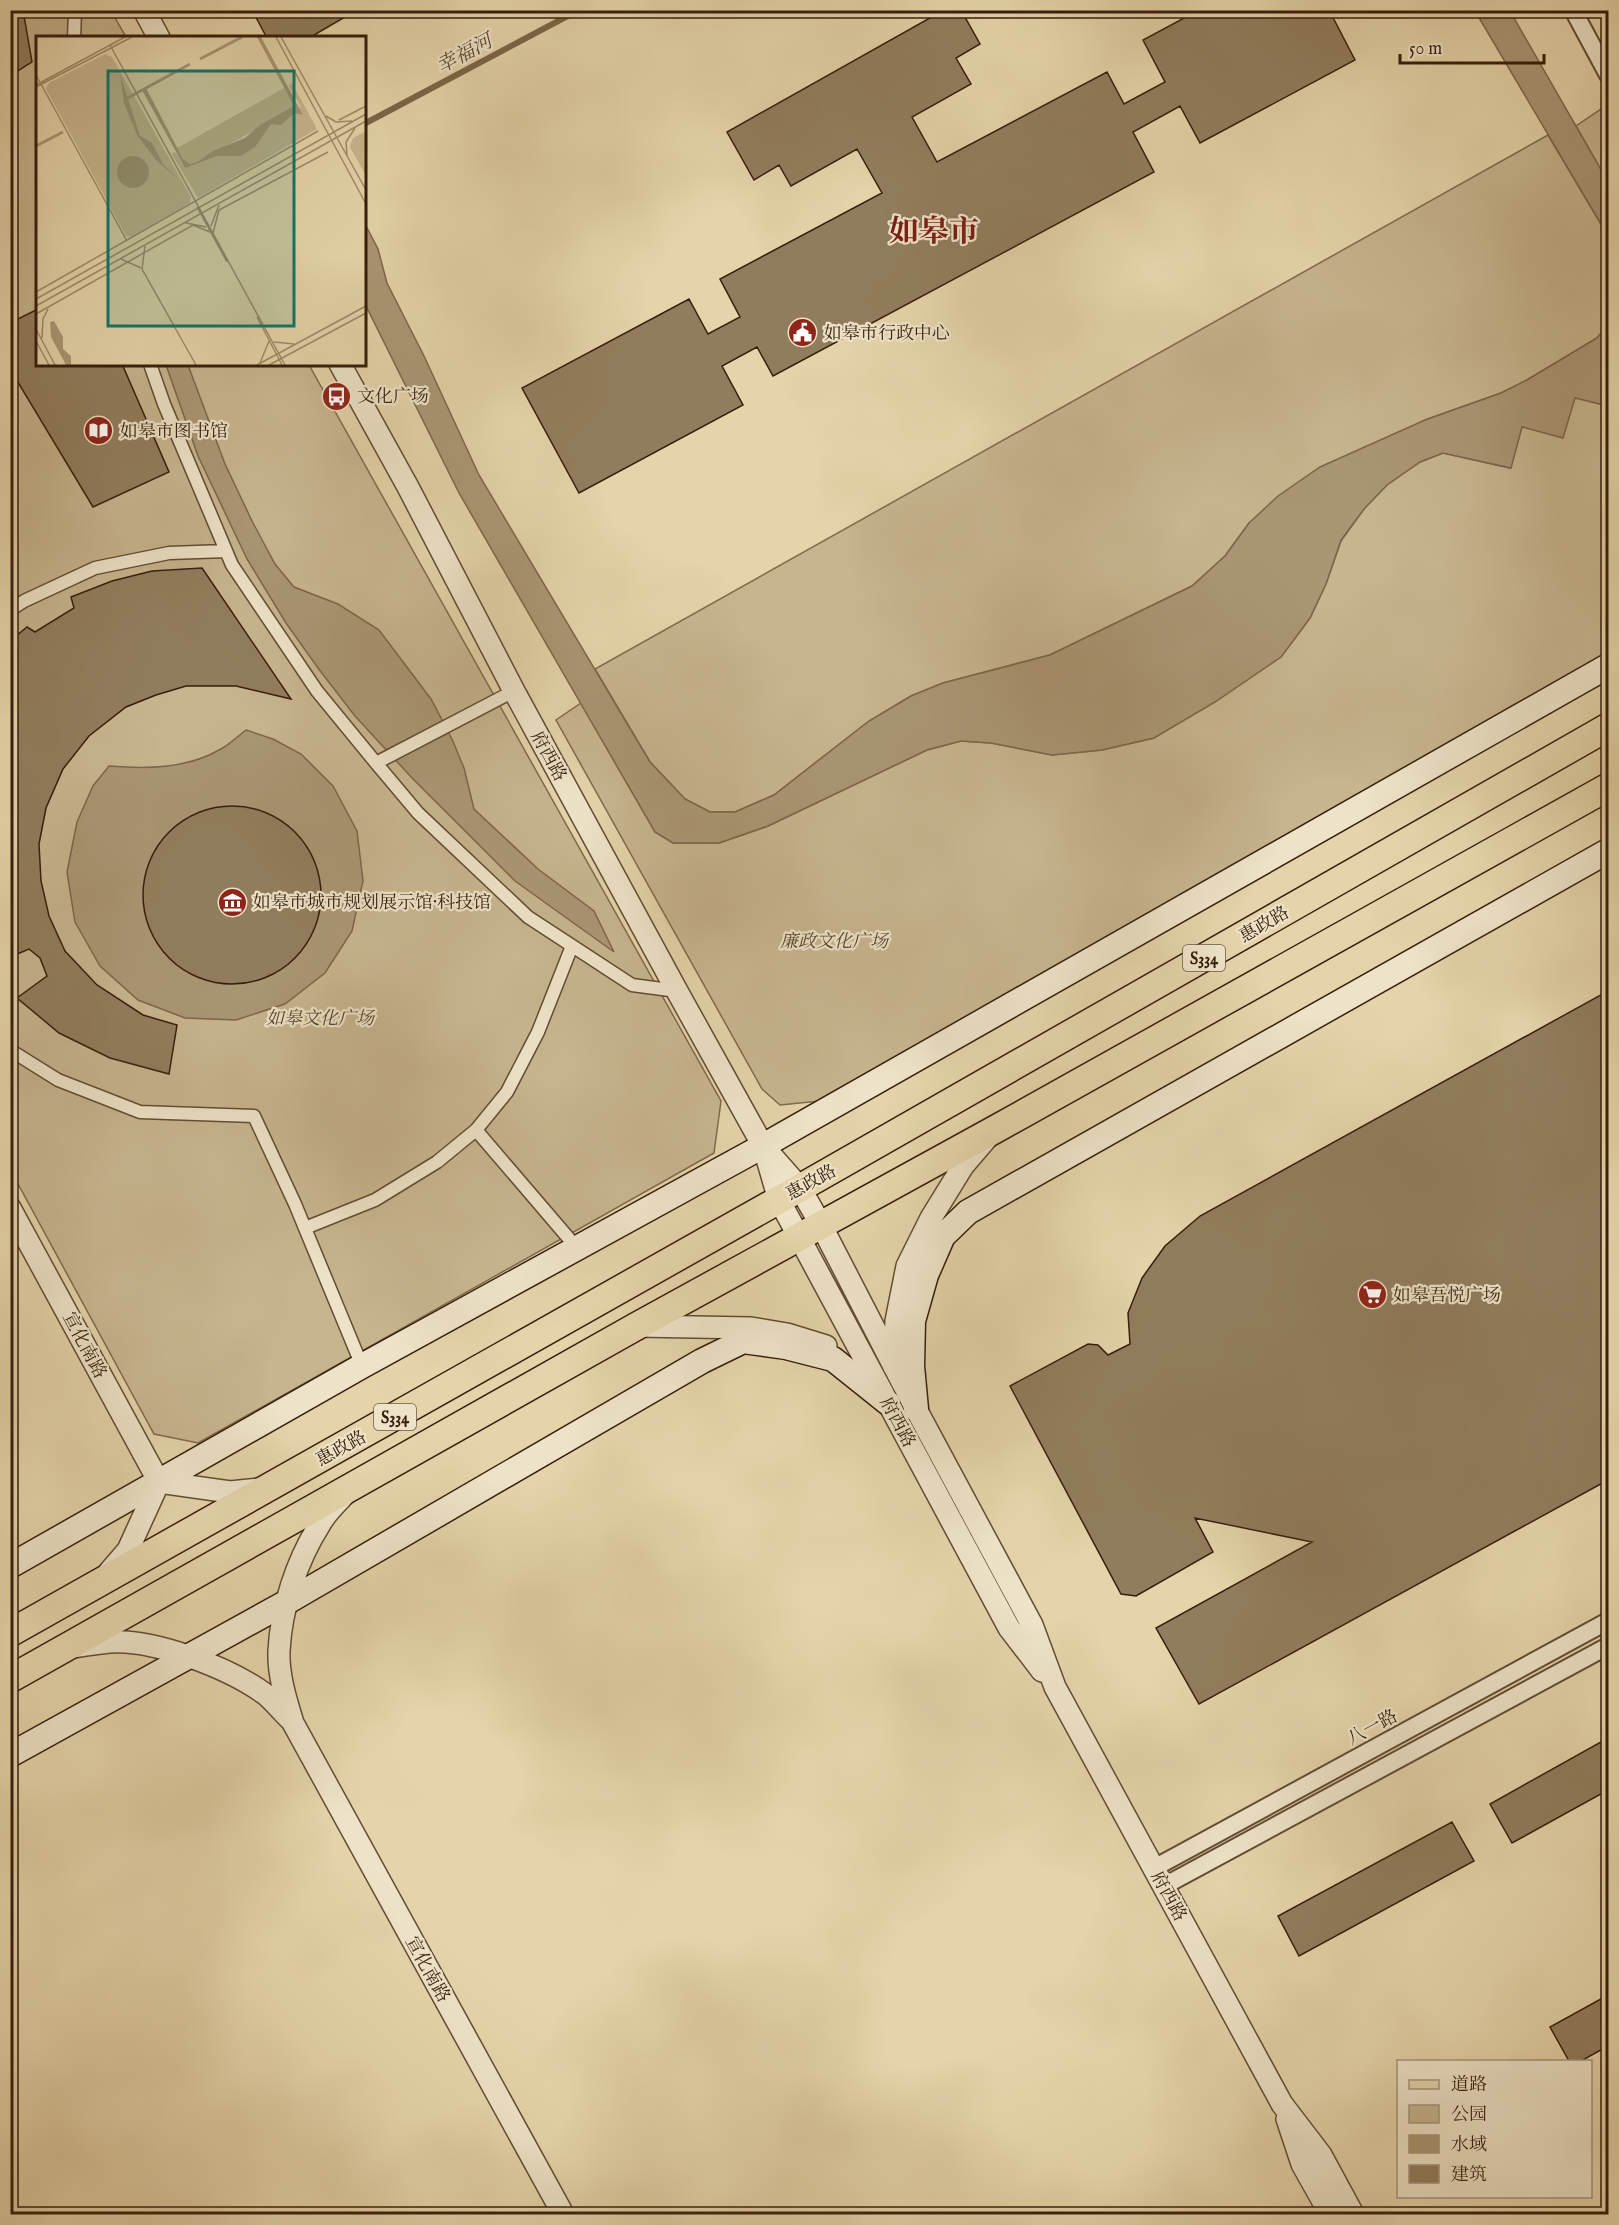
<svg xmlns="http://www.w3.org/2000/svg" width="1619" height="2225" font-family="'IM FELL English','Noto Serif SC',serif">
<rect width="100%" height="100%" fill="#e5d4aa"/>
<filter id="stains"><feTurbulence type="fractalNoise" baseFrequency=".00333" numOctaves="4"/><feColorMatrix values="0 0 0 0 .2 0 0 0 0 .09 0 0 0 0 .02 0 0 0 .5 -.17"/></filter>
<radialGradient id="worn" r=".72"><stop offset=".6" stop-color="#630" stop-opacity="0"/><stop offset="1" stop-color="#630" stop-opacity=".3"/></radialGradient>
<path fill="#c7b58f" stroke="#7e6a4e" stroke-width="1.5" d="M10,11h101l15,26 -88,1v326l271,1 412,736 -7,52 -516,290 -44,-9 -143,-263z
M1607,105l1,4v73l-32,-56z
M1548,135l60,101v89l-11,13 -70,42 -26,13 -76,27 -176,103 -24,33 -33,30 -142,69 -107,28 -32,13 -42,25 -95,74 -39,17h-25l-25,-13 -18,-19 -17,-18 -55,-93z
M1575,397l33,9v251l-788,444 -40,4 -18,-16 -206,-369 25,-17 74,129 18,11h46l49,-17 159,-76 34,-9 30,2 61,12 50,-5 52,-12 127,-81 29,-39 16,-34 15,-43 23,-32 23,-24 33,-23 23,-9 67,15 12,-41z"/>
<path fill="#aa9674" stroke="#7c664a" stroke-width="1.5" d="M1475,11h35l98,171v54z
M364,222l14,27 9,34 37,73 55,119 171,287 35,37 25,13h25l39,-17 95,-74 42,-25 32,-13 107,-28 142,-69 33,-30 24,-33 29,-27 42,-29 105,-47 76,-27 26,-13 70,-42 11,-13v81l-33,-8 -12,40 -41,-11 -11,41 -68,-15 -23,9 -33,23 -23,24 -23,31 -15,44 -16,34 -29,39 -66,45 -61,36 -52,12 -50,5 -61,-12 -30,-2 -34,9 -159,76 -49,17h-46l-18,-11 -196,-339 -94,-189z
M166,365h22l37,99 27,57 23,43 19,23 44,17 41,26 52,69 21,40 12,29 10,41 64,60 56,42 20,41 -99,-71 -103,-103 -57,-62 -37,-48 -32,-45 -39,-64 -49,-103z
M246,730l27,9 28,15 32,32 24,45 6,50 -11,50 -27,42 -40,31 -49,16 -51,-2 -47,-18 -38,-34 -25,-44 -8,-50 10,-50 16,-36 16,-20c37,3 77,3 110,-16 10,-5 18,-13 27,-20z"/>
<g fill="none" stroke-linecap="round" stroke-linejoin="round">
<path stroke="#7c664a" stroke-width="6" d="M364,124l215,-114"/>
</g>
<path fill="#917d5e" stroke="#361e0c" stroke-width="1.5" d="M10,10h13l9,52 -22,14z
M252,10h105l-48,28h-42z
M944,10h17l19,34 -24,14 15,26 -59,33 25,45 170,-90 17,32 41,-22 -22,-42 56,-30h130l26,50 -155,83 -20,-37 -47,26 21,40 -381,204 -16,-29 -35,19 21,39 -164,88 -57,-105 167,-89 19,35 32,-17 -20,-38 162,-86 -25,-44 -66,37 -12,-21 -25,15 -27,-48z
M38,309v55h84l47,108 -76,35 -83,-138v-46z
M202,568l89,131 -55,-13h-50l-30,9 -30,12 -37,29 -26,33 -17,39 -7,36 2,37 8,35 16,35 32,34 46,30 34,10 -8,49 -59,-16 -51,-25 -42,-35 30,-22 -7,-18 -11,-9 -19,8v-316l17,-14 8,5 39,-24 -3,-11 41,-16 40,-10z
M143 895a89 89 0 1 1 178 0a89 89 0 1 1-178 0Z
M1608,991v489l-409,224 -43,-76 156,-86 -117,-24 18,34 -77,44 -15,-2 -111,-208 78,-42 10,1 10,10 22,-11 -2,-31 14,-35 23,-32 35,-30z
M1608,1738v52l-96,53 -22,-39z
M1452,1822l22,39 -175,95 -21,-40z
M1608,1995v51l-27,15h-12l-19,-34z"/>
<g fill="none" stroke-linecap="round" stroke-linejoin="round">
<defs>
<path id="pedestrian" d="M74,38l1,-28
M150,364l14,40 68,161 85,126 59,72 42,50 110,104 104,68 45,6
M10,610l14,-9 71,-33 74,-15 57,-2
M376,763l138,-72
M10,1050l48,30 82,32 114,4 41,88 67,162
M476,1130l101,118
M305,1228l70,-28 62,-38 39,-32 31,-38 31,-60 34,-86"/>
<path id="minor" d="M1573,10l35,65
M1154,1868l454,-247
M1164,1886l444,-240"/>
<path id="tertiary" d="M144,10l15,28
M340,364l68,123 106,204 163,300 86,155 37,42 21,37 95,184 116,216 23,62 227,417 39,51 32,59
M765,1152l14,48 20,37 210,391 33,43
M10,1208l149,274
M637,1326l114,2 36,6 39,12
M894,1367l2,-46 11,-55 24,-48 32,-52 24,-28
M159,1482l71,10 29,-3
M344,1495c-8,9 -18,18 -24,29 -23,36 -39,84 -41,127 -1,24 7,49 14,72l270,491
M109,1572l19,-22 31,-68
M74,1647c12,-2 24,-4 36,-5 45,-3 119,26 155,52 9,7 17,18 26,26
M1287,2119l15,45 28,50"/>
<path id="secondary" d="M916,1409l-4,-43 1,-45 13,-46 17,-39 25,-24 640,-361
M10,1566l352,-200 401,-220 845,-480
M10,1755l277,-153 415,-241 41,-20 43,6 47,12 55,44"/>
<path id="primary" d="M10,1633l790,-445 808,-461
M10,1679l627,-353 357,-196 614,-343"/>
</defs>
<use href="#pedestrian" stroke="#624c34" stroke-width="15"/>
<use href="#minor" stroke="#624c34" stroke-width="20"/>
<use href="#tertiary" stroke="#624c34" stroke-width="24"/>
<use href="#secondary" stroke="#361e0c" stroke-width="27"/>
<use href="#primary" stroke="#361e0c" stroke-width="30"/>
<use href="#pedestrian" stroke="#eee3c8" stroke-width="12"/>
<use href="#minor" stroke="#eee3c8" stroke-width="16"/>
<use href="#tertiary" stroke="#eee3c8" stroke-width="21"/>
<use href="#secondary" stroke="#eee3c8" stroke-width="24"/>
<use href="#primary" stroke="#e5d4aa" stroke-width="27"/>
</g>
<defs>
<symbol id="civic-disc" viewBox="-11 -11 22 22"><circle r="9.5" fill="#8f2418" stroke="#eee3c8"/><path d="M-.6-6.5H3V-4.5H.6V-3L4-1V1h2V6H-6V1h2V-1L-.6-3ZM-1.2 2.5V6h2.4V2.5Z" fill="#fff"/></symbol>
<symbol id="bus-disc" viewBox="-11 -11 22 22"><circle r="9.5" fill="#8f2418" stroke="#eee3c8"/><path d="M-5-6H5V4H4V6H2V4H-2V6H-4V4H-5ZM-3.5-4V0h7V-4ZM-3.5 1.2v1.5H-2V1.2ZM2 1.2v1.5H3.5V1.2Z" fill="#fff"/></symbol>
<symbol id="library-disc" viewBox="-11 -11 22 22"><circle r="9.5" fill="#8f2418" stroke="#eee3c8"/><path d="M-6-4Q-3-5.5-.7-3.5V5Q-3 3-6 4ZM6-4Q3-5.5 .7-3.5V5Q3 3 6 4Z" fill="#fff"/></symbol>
<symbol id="museum-disc" viewBox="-11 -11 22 22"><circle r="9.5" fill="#8f2418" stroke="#eee3c8"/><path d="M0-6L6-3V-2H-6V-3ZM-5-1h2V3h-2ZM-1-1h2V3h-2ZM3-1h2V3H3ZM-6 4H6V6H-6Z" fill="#fff"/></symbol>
<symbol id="supermarket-disc" viewBox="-11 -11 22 22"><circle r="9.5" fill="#8f2418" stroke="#eee3c8"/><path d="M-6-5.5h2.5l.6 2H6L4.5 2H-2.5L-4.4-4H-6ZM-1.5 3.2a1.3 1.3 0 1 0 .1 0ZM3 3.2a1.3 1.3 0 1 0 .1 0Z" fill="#fff"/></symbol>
</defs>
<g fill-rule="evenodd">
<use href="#civic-disc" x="786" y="316" width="33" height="33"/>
<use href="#bus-disc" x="320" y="380" width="33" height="33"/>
<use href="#library-disc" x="82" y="414" width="33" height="33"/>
<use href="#museum-disc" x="216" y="886" width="33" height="33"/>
<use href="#supermarket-disc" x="1356" y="1278" width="33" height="33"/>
</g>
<g text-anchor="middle" stroke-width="4.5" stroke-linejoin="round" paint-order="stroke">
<g fill="#eee3c8" stroke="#6d5944" stroke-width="1.5">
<rect x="1183" y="945" width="42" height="26" rx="4.5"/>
<rect x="374" y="1404" width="42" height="26" rx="4.5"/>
</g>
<g font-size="16" font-weight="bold" fill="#361e0c">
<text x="1204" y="964">S334</text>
<text x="395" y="1423">S334</text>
</g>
<g font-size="18" fill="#361e0c" stroke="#eee3c8" text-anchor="start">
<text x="824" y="339">如皋市行政中心</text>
<text x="357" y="402">文化广场</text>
<text x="120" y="437">如皋市图书馆</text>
<text x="253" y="908">如皋市城市规划展示馆·科技馆</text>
<text x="1393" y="1301">如皋吾悦广场</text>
</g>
<g font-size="18" fill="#361e0c" stroke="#eee3c8">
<text transform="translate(549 756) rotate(61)" y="6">府西路</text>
<text transform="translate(1264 924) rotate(-30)" y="6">惠政路</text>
<text transform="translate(811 1182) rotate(-29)" y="6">惠政路</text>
<text transform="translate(85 1345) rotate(62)" y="6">宣化南路</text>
<text transform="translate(898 1422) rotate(62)" y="6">府西路</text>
<text transform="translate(341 1448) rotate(-29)" y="6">惠政路</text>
<text transform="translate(1372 1727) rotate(-28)" y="6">八一路</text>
<text transform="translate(1169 1896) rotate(61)" y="6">府西路</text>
<text transform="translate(428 1969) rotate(61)" y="6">宣化南路</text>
</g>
<g font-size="18" font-style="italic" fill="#5a442d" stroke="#eee3c8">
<text x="834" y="947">廉政文化广场</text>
<text x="320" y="1024">如皋文化广场</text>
</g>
<g font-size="20" font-style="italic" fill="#5f4830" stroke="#eee3c8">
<text transform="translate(464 53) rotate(-28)" y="7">幸福河</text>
</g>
<g font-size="30" font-weight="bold" fill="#7a1f14" stroke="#eee3c8">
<text x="934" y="241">如皋市</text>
</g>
</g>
<g transform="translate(36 36)">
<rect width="330" height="330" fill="#e5d4aa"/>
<path d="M69,18l7,3 79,140 -1,6 -59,34 -5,-1 -80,-147 3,-6zM256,47l25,46 -119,69 -26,-44 3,-2 10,16 73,-26 9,-15 34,-20 -12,-21zM250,51l8,13 -3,10 -94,52 -7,2 -7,-5 -6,-11zM330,95v45l-16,-29 3,-9z" fill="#c7b58f"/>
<path d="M221,1h4l42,78 -9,-2 -13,12 -10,-1 -16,23 -14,9h-23l-33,12 -43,-78 4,-2 37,71 7,5 7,-2 16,-11 32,-13 15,-13 34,-19zM84,38l20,62 12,7 11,21 16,16 -23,-20 -19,-25 -13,-32zM81 136a16 16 0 1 1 32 0a16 16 0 1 1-32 0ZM18,285l9,16v12l8,7v9h-5l-15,-28 -1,-15z" fill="#aa9674"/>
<path fill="none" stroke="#aa9674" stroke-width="3" d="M164,23l42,-22M88,64l66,-36M0,110l27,-14"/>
<path fill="none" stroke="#9f8b6b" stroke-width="1.5" d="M240,1l90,167M245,1l85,153M74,9l175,320M0,39l91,166M0,49l89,-48M0,51l96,-50M290,80l10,6 16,-1M303,84l27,-14M311,119l-1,-13 9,-14M161,171l30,55M150,187l20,4M175,190l8,-21M177,197l6,-23 109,-58M109,210l-3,23 54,96M85,223l20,9M0,256l282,-161M0,263l330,-185M0,270l330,-185M0,278l157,-89 17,7M221,281l25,48M0,293l19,36M6,302l1,-19 5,-10M0,305l13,24M238,306l20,2M224,327l9,-22M221,329l109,-59M233,329l97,-52"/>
<path fill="#0f766e" fill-opacity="0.15" stroke="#0f766e" stroke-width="3" d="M72,35h186v255h-186z"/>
<rect width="330" height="330" fill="none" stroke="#361e0c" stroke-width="3"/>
</g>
<rect width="1619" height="2225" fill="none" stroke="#e5d4aa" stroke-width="36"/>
<rect x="12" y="12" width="1595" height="2201" fill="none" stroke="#361e0c" stroke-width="3"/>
<rect x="18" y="18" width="1583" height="2189" fill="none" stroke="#361e0c" stroke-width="1.5"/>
<rect x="1397" y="2060" width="195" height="138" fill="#eee3c8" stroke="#a4947d" stroke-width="1.5"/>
<rect x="1409" y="2080" width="30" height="9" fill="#e5d4aa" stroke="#a4947d" stroke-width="1.5"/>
<text x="1451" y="2090" font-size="18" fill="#361e0c">道路</text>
<rect x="1409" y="2105" width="30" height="18" fill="#c7b58f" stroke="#a4947d" stroke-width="1.5"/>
<text x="1451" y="2120" font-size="18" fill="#361e0c">公园</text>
<rect x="1409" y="2135" width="30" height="18" fill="#aa9674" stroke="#a4947d" stroke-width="1.5"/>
<text x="1451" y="2150" font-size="18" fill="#361e0c">水域</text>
<rect x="1409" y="2165" width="30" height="18" fill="#917d5e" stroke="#a4947d" stroke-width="1.5"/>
<text x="1451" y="2180" font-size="18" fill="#361e0c">建筑</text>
<path d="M1400 54v9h144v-9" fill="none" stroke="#361e0c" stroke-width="3"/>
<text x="1409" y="54" font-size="18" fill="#361e0c" stroke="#eee3c8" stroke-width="4.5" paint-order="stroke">50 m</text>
<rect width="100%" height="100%" filter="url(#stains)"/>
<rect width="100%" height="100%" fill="url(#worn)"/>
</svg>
